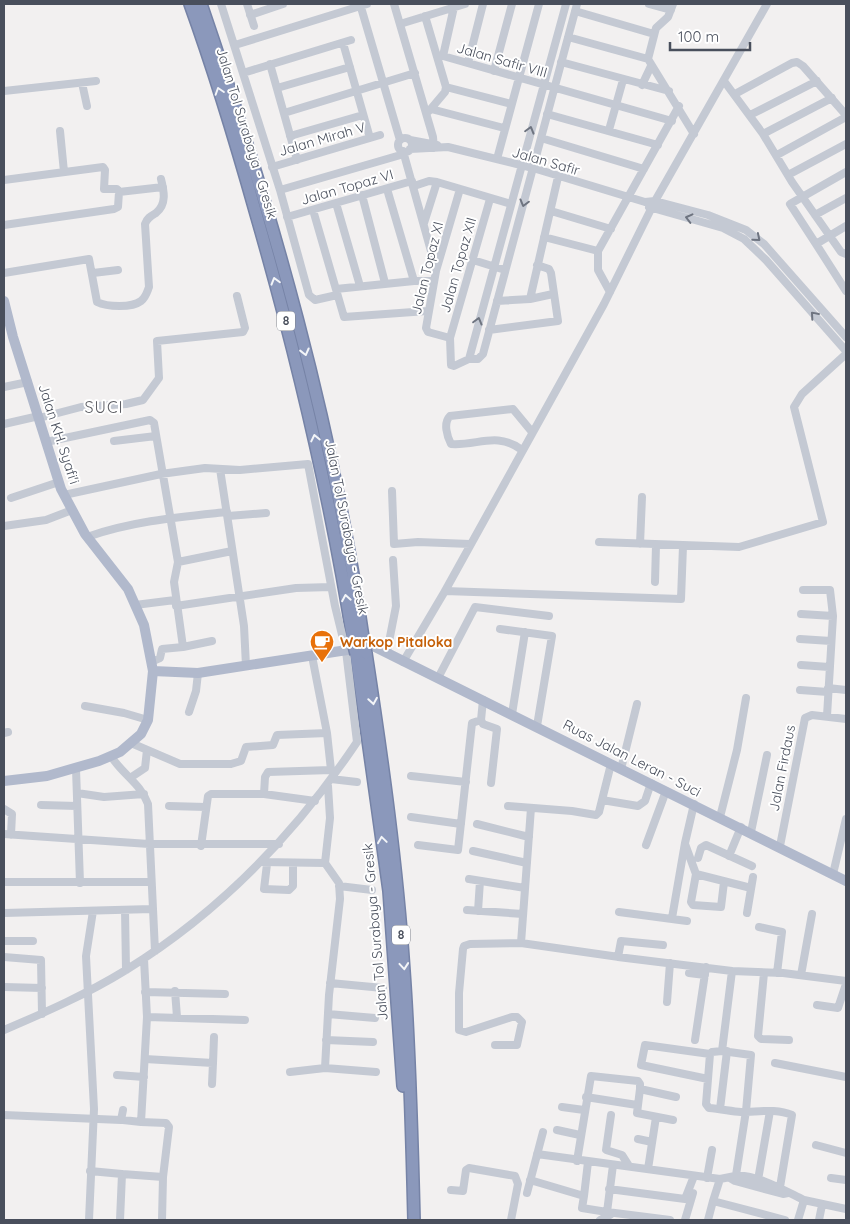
<svg xmlns="http://www.w3.org/2000/svg" width="850" height="1224" font-family="Quicksand,sans-serif">
<rect width="100%" height="100%" fill="#f2f0f0"/>
<g fill="none" stroke-linecap="round" stroke-linejoin="round">
<defs>
<path id="highway" d="M190,4c25,69 46,139 66,210 41,142 75,285 98,432
M201,4c71,207 132,422 163,640
M366,653c16,105 31,211 38,318 6,83 8,166 10,249
M356,654l33,237 14,195"/>
</defs>
<use href="#highway" stroke="#7683a6" stroke-width="14"/>
<path stroke="#c4c9d3" stroke-width="8" d="M221,4l59,186 29,105 6,5 22,-5
M247,4l7,22
M360,4l40,136
M394,4l39,133 1,11
M566,4l-97,355h9l5,-5 94,-350
M649,4l22,6
M575,11l79,23
M250,15l33,-11
M425,16l21,71 65,17
M400,24l65,-20
M568,37l80,22
M343,43l27,95
M235,45l132,-41
M443,56l229,65
M443,56l11,-49
M648,59l46,75
M648,59l8,-31 12,-11 5,-13
M561,62l108,29
M468,63l15,-59
M270,64l27,96
M494,71l18,-67
M243,73l108,-33
M724,81l39,53 29,48 49,70 5,2
M82,83l5,23
M642,85l9,-19
M277,88l73,-21
M4,91l92,-10
M735,94l57,-31 5,-1 6,4 43,49
M431,109l73,19
M429,111l16,-19 1,-5
M284,113l131,-40
M547,114l111,31
M750,115l67,-34
M609,130l14,-50
M60,131l4,41
M763,134l69,-36
M290,136l73,-21
M541,138l103,31
M398 145a7 7 0 1 1 14 0a7 7 0 1 1-14 0Z
M410,140l27,5
M410,149l38,-2 85,21 112,34 10,-1 53,14 38,15 18,14 82,93
M403,151l33,118
M777,155l69,-38
M497,159l42,-155
M272,167l108,-32
M788,175l58,-31
M4,180l99,-13 2,3 -1,19h13l2,3 -1,15 -4,2 -110,16
M414,186l15,-5 8,1 74,22
M387,189l27,92
M280,190l124,-36
M119,192l44,-5
M362,195l23,88
M336,203l24,83
M649,207l74,21 21,11 22,21 80,91
M313,210l31,107 83,-6
M551,211l60,18
M815,215l31,-17
M287,217l125,-36
M424,223l13,-41
M846,226l-30,18 30,47
M544,237l54,14
M816,244l-26,-40 56,-32
M473,260l32,10
M4,273l85,-14 8,43c10,5 35,6 44,-1 5,-4 6,-9 8,-14l-4,-63c2,-6 6,-8 11,-11 11,-9 8,-22 5,-34
M93,273l25,-3
M336,289l78,-8h20
M610,292l-12,-22v-19l81,-145
M530,299l28,-122
M497,301l33,-2 23,-5
M489,330l69,-9 -7,-48 -2,-4 -12,-4
M450,338l-22,-6 -2,-4 10,-57 24,-82
M469,359l-15,7 -3,-1 -1,-27 40,-139
M4,387l24,-5
M39,418l42,-11 45,-3 17,-4 16,-22 -2,-37 86,-9 2,-4 -8,-32
M4,424l35,-8
M114,441l42,-5
M46,442l104,-22 4,3 24,139 -4,20 9,65 -21,2 -2,9 -7,3
M522,450c-26,-19 -44,-4 -71,-6 -4,-8 -8,-21 -1,-28l63,-7 19,23
M220,469l24,157 2,40
M392,491l2,53 24,-2 52,2
M11,498l48,-16
M228,516l38,-3
M4,526l42,-6 26,-10
M87,537c45,-16 93,-20 140,-25
M599,542l140,5 84,-25 -29,-115 8,-13 44,-40
M640,544l2,-47
M178,562l54,-11
M655,582l1,-37
M803,590h27l3,26 -6,100
M445,591l236,8 2,-53
M135,605l40,-5
M176,606l120,-18 35,-1
M801,614l32,2
M500,629l52,7 -15,90
M800,639l31,2
M183,647l29,-6
M387,652l9,-46 -3,-46
M312,656l15,77 4,37 3,4
M403,662l42,-71 159,-287 51,-103 112,-197
M801,665l28,2
M438,678l37,-71 74,9
M828,688l18,2
M800,690l28,2
M85,706l39,7 24,7
M189,712l7,-21 2,-18
M512,714l13,-82
M481,720l2,4 14,5 -6,54
M4,733l4,-1
M131,743l49,21h51l10,-3 5,-14 27,-2 4,-10 50,-2
M111,756c11,18 30,28 37,48l7,147
M76,769l4,114
M621,769l16,-65
M411,776l55,6
M130,778l15,-10 2,-18
M331,779l26,3
M328,786l2,32 -5,45 14,20 1,16 -11,96 -4,73 51,4
M77,793l27,4 40,-3
M264,794l1,-17 3,-5 63,-2
M602,800l36,6 7,-5 6,-18
M41,805l36,1
M169,806l37,1
M508,806l64,5 24,4 3,-3 12,-48
M4,809l8,5 -1,21
M411,817l50,7
M720,817l17,-67 9,-52
M477,824l52,13
M751,832l16,-77
M4,834l145,10h130
M685,844l11,30 55,14
M418,845l40,5 14,-127 9,-3 2,-20
M646,845l20,-54
M201,846l7,-50 3,-2h53l51,7
M780,846l25,-128 7,-3 34,4
M473,851l54,12
M729,856l12,-29
M698,858l3,-10 5,-3 46,21
M262,862l63,1
M267,864l-3,25 25,1 4,-4v-23
M696,874l-5,28 2,3 28,2 3,-25
M833,874l13,-55
M469,879l56,9
M4,882h147
M339,886l33,4
M125,910l1,60
M467,910l56,4
M478,911l2,-30
M619,912l68,9
M4,913l148,-4
M747,913l6,-36
M672,918l13,-75 9,-39
M759,927l23,5 -5,41
M4,941h29
M521,943l98,14
M663,945l-42,-4 -3,16 114,14 51,2 63,8
M4,957l37,3 1,54
M144,959l3,58 -6,105 25,1 3,4 -6,50 -1,43
M732,971l-10,80 -10,1 -2,2 -4,50 3,4c11,1 22,3 32,4 17,0 35,-4 51,3l-12,72
M689,973l16,2
M764,973l-6,63 3,3 28,1
M801,975l11,-61
M330,983l53,5
M4,987l38,1
M175,991l2,26
M145,992l80,2
M667,1002l3,-39
M817,1005l21,3 8,-24
M328,1014l47,4
M147,1017l98,3
M4,1030c42,-18 83,-36 122,-60 94,-58 170,-137 231,-228l-11,-91 -11,-45 -27,-142 -68,6 -35,-2 -44,6 -97,21
M326,1040l47,2
M695,1040l11,-73
M495,1045h22l5,-23 -5,-5h-5l-46,15 -7,-2v-37l4,-44 1,-3 6,-2 51,-1 10,-135
M722,1051l29,4 -5,56 -10,64
M145,1059l68,4 1,-26
M775,1063l71,14
M290,1072l35,-4
M117,1075l27,2
M708,1079l-67,-14 4,-20 65,9
M212,1084l1,-21
M640,1089l-3,24 36,7
M586,1097l51,8
M562,1107l22,3
M720,1109l7,-58
M4,1115l117,5 2,-10
M611,1115l-5,35 16,5 7,11
M123,1120l18,2
M557,1130l23,5
M638,1139l14,3
M816,1145l30,8
M537,1154l183,25 -7,22
M577,1161l14,-85 47,5 2,3v5l36,8
M648,1169l8,-52
M90,1171l32,3
M707,1178l5,-28
M730,1178l5,3 48,13 5,-1
M831,1178l15,2
M720,1179c5,-1 10,-2 15,-3 20,-3 52,16 69,24
M530,1180l54,16 4,-34
M758,1180l12,-69
M609,1189l76,10 9,-23
M451,1190l12,1 3,-21 3,-2 46,8 3,8 -7,36
M527,1193l16,-61
M584,1196l-2,12 25,4 6,-47
M607,1212l63,8
M89,1220l5,-111 -8,-153 7,-45
M120,1220l2,-46 41,3
M600,1220l10,-5
M685,1220l8,-27
M708,1220l5,-19 72,19
M798,1220l6,-20 42,9
M819,1220l3,-15"/>
<path stroke="#b1b9cc" stroke-width="10" d="M4,301l9,36 48,152 24,45 43,55 16,36 9,46 -5,49 -7,14 -21,18 -21,9 -52,15 -43,5
M153,671l45,2 175,-27 473,235"/>
<use href="#highway" stroke="#8b98bb" stroke-width="11"/>
<defs>
<path id="highway-bridge" d="M364,644l2,9
M354,646l2,8"/>
</defs>
<use href="#highway-bridge" stroke="#7683a6" stroke-width="14" stroke-linecap="butt"/>
<use href="#highway-bridge" stroke="#8b98bb" stroke-width="11"/>
</g>
<defs><path id="oneway-chevron" d="M-2-3.5L2.5 0L-2 3.5" fill="none" stroke-width="1.6" stroke-linecap="round" stroke-linejoin="round" transform="scale(1.25)"/></defs>
<g stroke="#f3f5f8">
<use href="#oneway-chevron" transform="translate(219 91) rotate(-108)"/>
<use href="#oneway-chevron" transform="translate(275 281) rotate(-106)"/>
<use href="#oneway-chevron" transform="translate(305 352) rotate(76)"/>
<use href="#oneway-chevron" transform="translate(315 438) rotate(-102)"/>
<use href="#oneway-chevron" transform="translate(346 598) rotate(-100)"/>
<use href="#oneway-chevron" transform="translate(373 701) rotate(81)"/>
<use href="#oneway-chevron" transform="translate(382 840) rotate(-98)"/>
<use href="#oneway-chevron" transform="translate(404 966) rotate(85)"/>
</g>
<g stroke="#6e7480">
<use href="#oneway-chevron" transform="translate(530 130) rotate(-74)"/>
<use href="#oneway-chevron" transform="translate(524 203) rotate(105)"/>
<use href="#oneway-chevron" transform="translate(689 218) rotate(-166)"/>
<use href="#oneway-chevron" transform="translate(757 238) rotate(40)"/>
<use href="#oneway-chevron" transform="translate(814 315) rotate(-131)"/>
<use href="#oneway-chevron" transform="translate(478 321) rotate(-75)"/>
</g>
<defs>
<symbol id="cafe-pin" viewBox="-11 -11 22 30"><path d="M0 17L-7.5 6A9.5 9.5 0 1 1 7.5 6Z" fill="#e8710a" stroke="#fff"/><path d="M-5.5-4.5H6V0H3Q3 3.5 0 3.5H-2.5Q-5.5 3.5-5.5 0ZM3-3.2v2h1.7v-2ZM-6 4.5H4V6H-6Z" fill="#fff"/></symbol>
</defs>
<g fill-rule="evenodd">
<use href="#cafe-pin" x="308" y="628" width="28" height="38"/>
</g>
<g text-anchor="middle" stroke-width="4" stroke-linejoin="round" paint-order="stroke">
<g fill="#fff" stroke="#80848d" stroke-width="1">
<rect x="277" y="311.5" width="18" height="19" rx="4"/>
<rect x="392" y="925.5" width="18" height="19" rx="4"/>
</g>
<g font-size="12" font-weight="bold" fill="#494f5c">
<text x="286" y="325">8</text>
<text x="401" y="939">8</text>
</g>
<g font-size="14" fill="#494f5c" stroke="#fff">
<text transform="translate(502 60) rotate(16)" y="5">Jalan Safir VIII</text>
<text transform="translate(247 133) rotate(73)" y="5">Jalan Tol Surabaya - Gresik</text>
<text transform="translate(322 139) rotate(-16)" y="5">Jalan Mirah V</text>
<text transform="translate(546 161) rotate(16)" y="5">Jalan Safir</text>
<text transform="translate(347 187) rotate(-16)" y="5">Jalan Topaz VI</text>
<text transform="translate(458 265) rotate(-74)" y="5">Jalan Topaz XII</text>
<text transform="translate(427 268) rotate(-76)" y="5">Jalan Topaz XI</text>
<text transform="translate(59 434) rotate(72)" y="5">Jalan KH. Syafi'i</text>
<text transform="translate(347 527) rotate(79)" y="5">Jalan Tol Surabaya - Gresik</text>
<text transform="translate(632 758) rotate(27)" y="5">Ruas Jalan Leran - Suci</text>
<text transform="translate(782 768) rotate(-79)" y="5">Jalan Firdaus</text>
<text transform="translate(375 932) rotate(-95)" y="5">Jalan Tol Surabaya - Gresik</text>
</g>
<g font-size="14" font-weight="bold" fill="#c56008" stroke="#fff" text-anchor="start">
<text x="340" y="647">Warkop Pitaloka</text>
</g>
<g font-size="16" letter-spacing="1" fill="#5d5e64" stroke="#fff">
<text x="104" y="413">SUCI</text>
</g>
</g>
<rect width="850" height="1224" fill="none" stroke="#494f5c" stroke-width="10"/>
<path d="M670 42v8h80v-8" fill="none" stroke="#494f5c" stroke-width="2.5"/>
<text x="678" y="42" font-size="15" fill="#494f5c" stroke="#ffffff" stroke-width="4" paint-order="stroke">100 m</text>
</svg>
